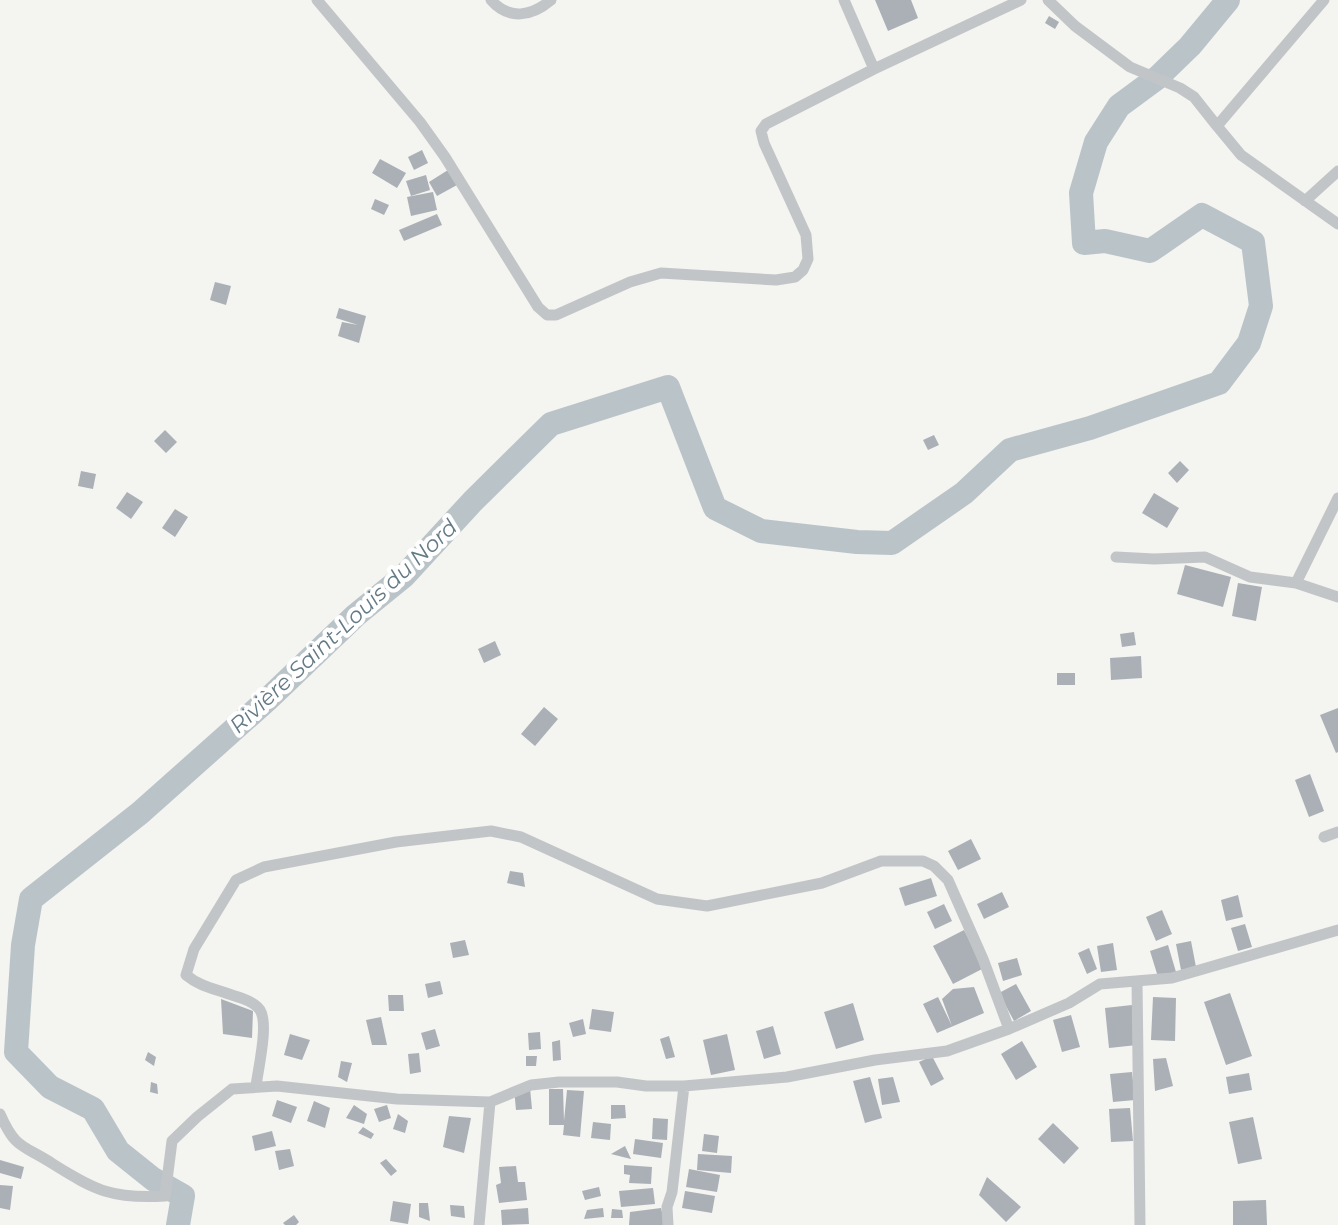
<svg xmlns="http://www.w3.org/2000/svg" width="1338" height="1225" font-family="Montserrat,sans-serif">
<rect width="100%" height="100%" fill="#f4f4f0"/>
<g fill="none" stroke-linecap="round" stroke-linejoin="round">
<path stroke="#bac4c8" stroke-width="24" d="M178,1225l5,-29 -30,-17 -35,-28 -25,-42 -43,-22 -34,-35 7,-107 8,-46 109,-86 127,-113 89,-85 48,-39 69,-75 78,-77 117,-37 47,121 46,23 96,11 35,1 72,-50 46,-43 80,-22 129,-45 30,-40 12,-37 -8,-64 -51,-27 -52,36 -45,-10 -21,2 -3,-50 15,-51 23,-36 38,-28 33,-32 38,-46"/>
</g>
<path fill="#aab0b6" d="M875,0h36l7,18 -30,13z
M1049,16l10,6 -4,7 -10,-6z
M422,150l6,13 -14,7 -6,-13z
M380,159l26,14 -9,15 -25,-15z
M448,170l9,15 -20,11 -8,-14z
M426,175l4,15 -19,6 -5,-15z
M433,192l4,18 -26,6 -4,-19z
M375,199l14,6 -5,10 -13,-6z
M437,214l5,11 -38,16 -5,-11z
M215,282l16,4 -5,19 -16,-5z
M339,308l27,8 -7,27 -21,-7 4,-14 16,3 -22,-7z
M165,430l12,12 -11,11 -12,-12z
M934,435l5,10 -11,5 -5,-10z
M1180,461l9,9 -12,13 -9,-10z
M81,471l15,3 -3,15 -15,-3z
M127,492l16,10 -12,17 -15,-11z
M1154,493l25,15 -12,20 -25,-15z
M175,509l13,8 -13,20 -13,-9z
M1185,565l46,12 -8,30 -46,-13z
M1238,583l24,4 -6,34 -24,-5z
M1134,632l2,13 -14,2 -2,-13z
M495,641l6,14 -17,8 -6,-14z
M1141,656l1,22 -31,2 -1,-22z
M1057,673h18v12h-18z
M544,707l14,12 -23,27 -14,-12z
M1338,708v44l-2,1 -16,-38z
M1310,774l14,37 -15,6 -14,-37z
M971,839l10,20 -23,11 -10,-19z
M510,871l13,2 2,14 -18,-4z
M931,878l6,18 -32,10 -6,-18z
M1002,892l7,15 -25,12 -7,-15z
M1238,895l5,22 -17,4 -5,-21z
M944,904l8,17 -17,8 -8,-17z
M1162,910l10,24 -16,7 -10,-24z
M1245,924l7,23 -14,4 -7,-23z
M964,930l20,38 -31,16 -20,-38z
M465,940l4,15 -16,3 -3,-15z
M1191,941l5,26 -15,3 -5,-26z
M1113,943l4,27 -16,2 -4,-26z
M1168,945l8,27 -18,5 -8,-26z
M1089,948l8,21 -10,5 -9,-21z
M1017,958l5,17 -19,6 -5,-18z
M440,981l3,13 -15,4 -3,-14z
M1016,984l15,27 -17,10 -15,-28z
M974,987l10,26 -47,20 -14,-29 15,-7 14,29 -10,-27 11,-10z
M1230,993l22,63 -26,9 -22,-63z
M388,995h15l1,16h-15z
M1153,997l23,1 -1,43 -24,-1z
M221,999l32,12 -1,27 -29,-4z
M853,1003l11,37 -28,9 -12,-37z
M1132,1005l5,40 -28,3 -4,-40z
M592,1009l22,3 -3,20 -22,-3z
M1071,1015l9,32 -18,5 -9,-32z
M381,1017l6,28h-15l-6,-25z
M583,1019l3,15 -13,3 -4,-14z
M773,1026l8,28 -17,5 -8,-28z
M435,1029l5,17 -14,4 -5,-17z
M540,1032l1,17 -12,1 -1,-17z
M290,1034l20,6 -8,20 -18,-5z
M727,1034l8,36 -24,5 -8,-35z
M669,1036l6,21 -9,2 -6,-20z
M560,1040l1,20 -8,1 -1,-19z
M1022,1041l15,26 -21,13 -15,-26z
M148,1052l8,5 -2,9 -9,-6z
M419,1053l2,19 -11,2 -2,-20z
M526,1056h11l-1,10h-10z
M932,1056l12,23 -13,7 -12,-24z
M1166,1058l7,28 -18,5 -2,-32z
M341,1061l11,2 -5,19 -9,-5z
M1132,1072l3,28 -22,2 -3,-28z
M1249,1073l3,17 -23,4 -3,-17z
M870,1077l12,41 -17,5 -12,-42z
M893,1077l7,25 -18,3 -4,-26z
M151,1082l6,2 1,10 -8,-2z
M530,1088l2,21 -16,1 -2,-21z
M549,1089h14l1,32 3,-31 17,1 -4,46 -17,-2 1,-10h-15z
M277,1100l20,7 -6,16 -19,-7z
M314,1101l16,7 -5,20 -18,-7z
M354,1105l13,9 -3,10 -18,-6z
M387,1105l4,13 -12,4 -5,-13z
M611,1105h14l1,13 -15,1z
M1130,1108l3,33 -22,1 -2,-33z
M398,1114l10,7 -3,12 -12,-4z
M449,1116l22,2 -7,35 -21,-6z
M1253,1117l9,42 -24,5 -9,-42z
M653,1118l15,1 -1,21 -15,-1z
M593,1122l18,2 -1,16 -19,-2z
M1053,1123l26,25 -15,16 -26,-25z
M363,1127l11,7 -3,5 -13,-6z
M272,1131l4,15 -21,5 -3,-15z
M704,1134l15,2 -2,17 -15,-2z
M635,1139l28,4 -2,15 -28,-4z
M625,1146l6,13 -20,-5z
M290,1149l4,17 -15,4 -4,-19z
M698,1154l34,2 -1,17 -34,-3z
M386,1159l11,12 -6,5 -11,-13z
M0,1160l24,7 -3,12 -21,-6z
M624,1165l28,2 -1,17 -22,-1 1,-8 -6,-1z
M516,1166l2,16h7l2,18 -28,3 -3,-18 5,-2 -2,-16z
M689,1169l31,6 -3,17 -31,-5z
M987,1177l34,30 -15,15 -27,-27z
M0,1185l13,1 -3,24 -10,-2z
M599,1187l2,9 -16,4 -3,-9z
M653,1188l2,16 -34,3 -2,-16z
M685,1191l30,5 -3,17 -30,-5z
M1266,1200l1,25h-34v-24z
M393,1201l18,3 -3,20 -18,-3z
M419,1203h9l2,18 -11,-4z
M450,1205l14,1 1,12 -14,-2z
M528,1208l1,16 -27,1 -1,-15z
M603,1208l1,9 -20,2 3,-9z
M661,1208l4,17h-36l1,-13z
M612,1209l10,1 1,8h-12z
M294,1215l5,7 -3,3h-11l-2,-2z"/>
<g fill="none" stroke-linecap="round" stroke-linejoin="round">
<path stroke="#c2c5c8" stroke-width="11" d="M317,0l103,122 25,35 93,150 9,8h9l74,-33 31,-9 115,7 19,-3 8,-7 5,-11 -2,-24 -42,-92 -3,-12 5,-7 108,-55 147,-69
M491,0c18,21 41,16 60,0
M844,0l30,69
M1048,0l27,26 55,41 50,21 14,9 23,29
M1324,0l-107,126 24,29 97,69
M1305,201l33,-30
M1116,557l38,2 51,-2 45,20 46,6 42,14
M1296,583l42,-85
M1324,837l14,-5
M1137,981l3,244
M256,1086c2,-17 13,-62 4,-76 -7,-10 -23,-13 -34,-17 -15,-5 -28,-8 -40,-18l8,-26 42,-69 28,-13 132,-25 95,-11 30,6 136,62 50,7 115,-23 59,-22h42l11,5 14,14 35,79 26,70
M0,1114c16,36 22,30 53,50 43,27 60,35 112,32l7,-55 25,-24 35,-28 45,-3 120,13 93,3 41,-17 28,-3h58l29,4h38l103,-9 88,-17 72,-9 62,-22 60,-26 31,-19 72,-6 166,-48
M479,1225l11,-123
M668,1225l-1,-18 5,-15 12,-106"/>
</g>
<g text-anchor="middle" stroke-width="8" stroke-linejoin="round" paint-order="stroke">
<g font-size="22" font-style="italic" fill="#647a85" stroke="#fff">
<text transform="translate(343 626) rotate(-43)" y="8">Rivière Saint-Louis du Nord</text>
</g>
</g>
</svg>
